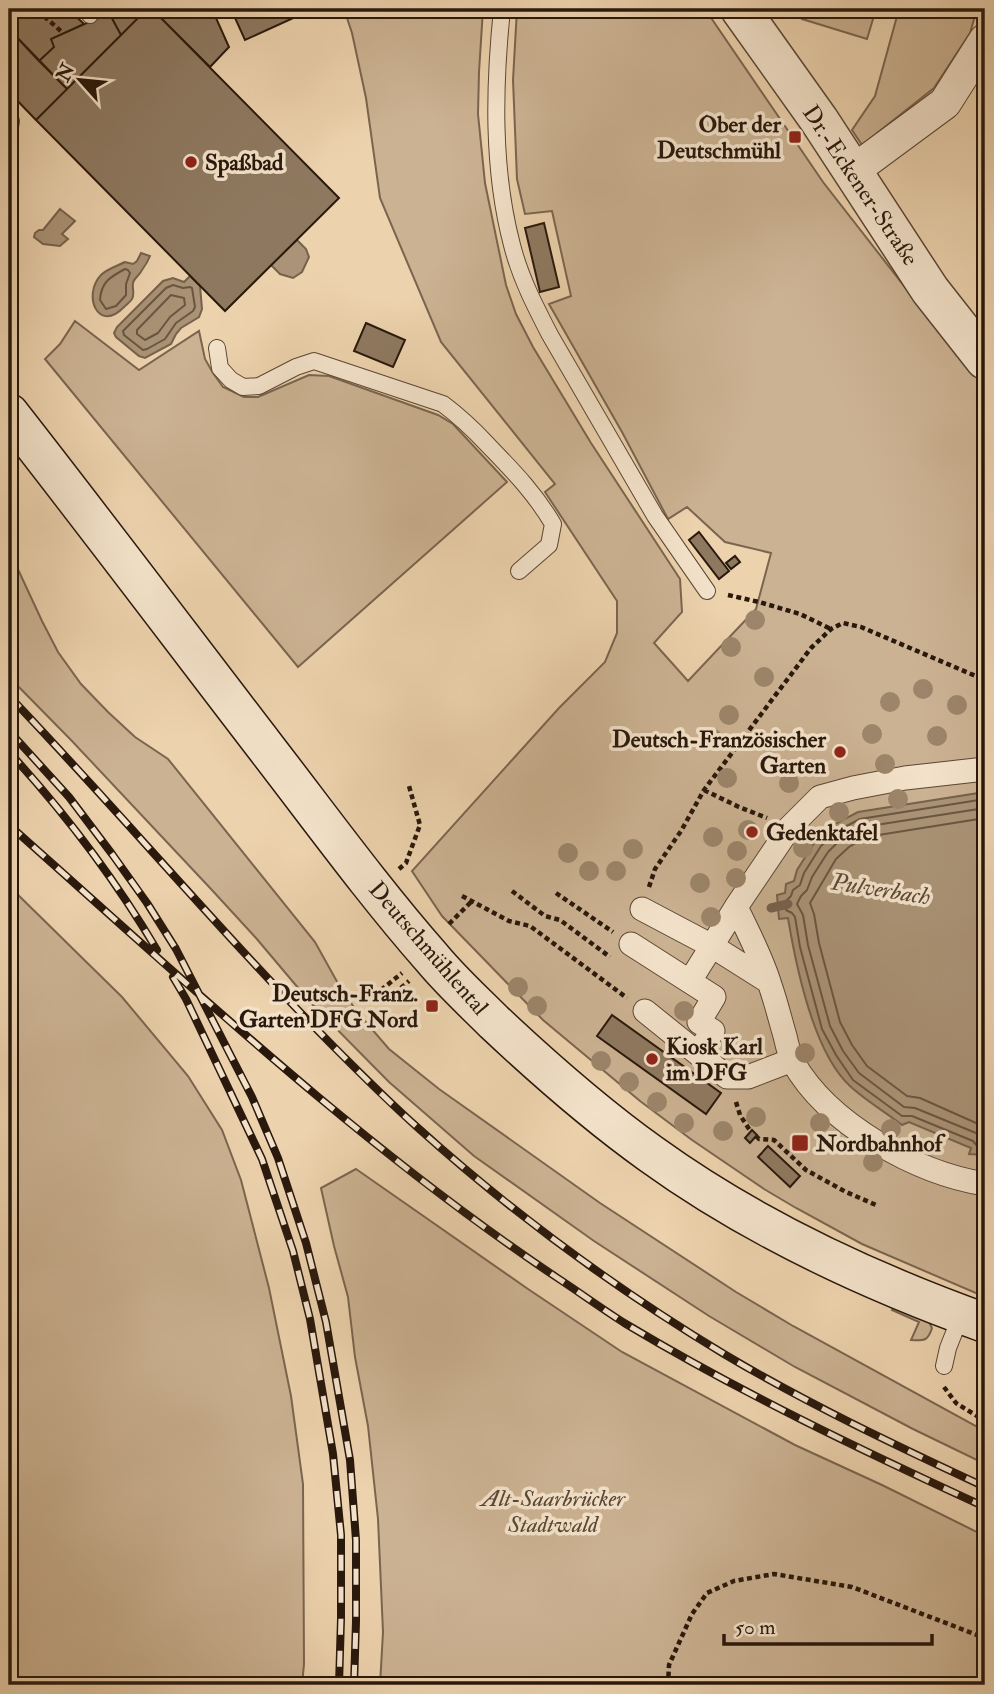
<svg xmlns="http://www.w3.org/2000/svg" width="994" height="1694" font-family="'IM FELL Double Pica',serif">
<rect width="100%" height="100%" fill="#ecd2ad"/>
<filter id="stains"><feTurbulence type="fractalNoise" baseFrequency=".00286" numOctaves="4"/><feColorMatrix values="0 0 0 0 .2 0 0 0 0 .09 0 0 0 0 .02 0 0 0 .5 -.17"/></filter>
<radialGradient id="worn" r=".72"><stop offset=".6" stop-color="#630" stop-opacity="0"/><stop offset="1" stop-color="#630" stop-opacity=".3"/></radialGradient>
<path fill="#cbb292" stroke="#7a654f" stroke-width="2" d="M344,9h139l-4,63 -1,42 7,69 21,102 10,29 17,33 58,96 89,136 2,33 -28,31 34,38 68,-72 15,-56 -46,-11 -38,-35 -19,12 -46,-87 -73,-128 22,-8 -19,-85 -27,3 -8,-35 -4,-99 4,-71h188l118,173 145,186 17,17v912l-123,-53 -66,-36 -32,-19 -72,-49 -52,-39 -97,-81 -101,-104 -30,-45 147,-163 46,-46 12,-29v-32l-72,-109 10,-8 -114,-142 -61,-144 -14,-100 -14,-65z
M805,9h71l-9,30 -65,-20z
M899,9h78l-7,24 -36,55 -72,57 -10,-15 23,-34z
M75,321l64,49 60,-39 6,28 8,14 10,14 21,10h14l51,-22 20,1 109,39 15,9 54,58 -209,185 -253,-308 15,-15z
M9,550l33,71 16,31 23,32 27,28 27,25 33,22 147,183 25,45 18,26 31,36 50,40 161,114 136,89 57,34 192,105v33l-72,-35 -118,-62 -86,-51 -115,-75 -120,-85 -85,-74 -79,-80 -54,-64 -45,-49 -140,-149 -62,-63z
M9,886l113,111 66,79 34,54 19,50 28,108 22,108 12,88 1,180 -2,21h-293z
M356,1169l172,120 94,63 173,93 87,40 103,51v149h-605l3,-53 -5,-113 -10,-93 -13,-69 -7,-60 -14,-51 -13,-58z
M895,1305l33,15 4,8c-4,13 -8,13 -21,12l8,-18 -27,-12z"/>
<path fill="#aa9376" stroke="#76624c" stroke-width="2" d="M60,209l15,12 -13,13 6,5 -8,7 -17,-2 -9,-7 1,-4 4,-3h4z
M297,240l9,9 3,8 -7,15 -9,6 -13,-4 -9,-9z
M141,253l9,3c-2,5 -5,10 -8,14 -2,5 -8,8 -9,13 -1,6 2,11 -1,16 -2,3 -5,5 -8,8 -26,27 -42,-12 -23,-32 6,-6 16,-9 24,-13l8,2 4,-3z
M190,276l10,10 2,23 -3,8 -18,11 -5,6 -5,10 -26,14 -6,-2 -23,-19 -2,-4 3,-6 46,-46 10,-3 11,4z
M985,792v363l-16,-1 2,-6 -62,-26 -7,3c-17,-13 -37,-25 -52,-39 -36,-33 -54,-120 -62,-168l-9,1 -2,-24 8,-2 1,-9 8,-3 3,-11 18,-28 18,-17 25,-13z"/>
<g fill="none" stroke-linecap="round" stroke-linejoin="round">
<path stroke="#6a5641" stroke-width="2" d="M125,269l3,1 2,3 -4,11v11l-10,11 -10,3 -6,-9c1,-18 10,-23 25,-31z
M173,285l10,3 7,-1 2,1 3,19 -2,4 -17,12 -11,16 -18,10 -4,1 -19,-15 -1,-4 43,-43z
M171,295l13,3 1,7 -15,12 -12,16 -13,7 -8,-6v-4z
M985,799l-125,20 -23,12 -16,15 -17,27 -4,12 -7,5 -2,6 -7,7 2,7 6,3 3,4 5,30 22,82 14,26 17,25 49,36h10l61,25 5,6 7,1
M985,808l-122,19 -21,11 -14,14 -16,25 -5,13 -6,6 -4,8 6,11 5,30 22,81 13,25 16,22 45,34 11,1 61,25 9,7
M985,818l-119,19 -17,10 -13,12 -26,44 4,11 5,29 21,79 12,23 15,21 40,30 13,2 65,29"/>
<path stroke="#76624c" stroke-width="9" d="M771,908l17,-4"/>
</g>
<path fill="#8e7960" stroke="#29180c" stroke-width="2" d="M9,9h59l16,15 -33,15 3,8 -15,14 -30,-32z
M107,9h40l-26,26z
M147,9h5l187,189 -114,113 -189,-191z
M152,9h60l17,38 -19,20z
M231,9h82l-68,31z
M109,13l12,22 -54,54 -28,-28 15,-14 -3,-8z
M9,29l58,60 -31,31 -27,-28z
M544,223l15,64 -19,5 -15,-64z
M366,323l39,17 -12,27 -39,-16z
M699,532l30,39 -10,8 -30,-39z
M735,556l5,6 -9,7 -5,-6z
M612,1015l109,78 -15,21 -109,-78z
M752,1130l5,5 -7,8 -5,-5z
M768,1146l32,30 -10,11 -32,-30z"/>
<g fill="none" stroke-linecap="round" stroke-linejoin="round">
<defs>
<path id="service" d="M86,9l4,6
M502,9c-8,78 -10,160 10,236 8,32 23,61 38,90l105,181 52,75
M9,118l2,3 -2,12
M217,348l3,20 11,12 12,7 16,-1 37,-19 18,-6 129,43c16,12 30,25 44,40 26,27 47,48 66,80l-4,21 -30,26
M944,1366l4,-18 13,-33"/>
<path id="pedestrian" d="M736,907c12,25 26,51 34,78 6,17 10,34 15,51 2,9 4,18 8,26 35,62 123,111 192,122
M642,909l70,37 57,36
M631,944l83,53 -15,25 14,9 -15,21
M690,981l46,-74 54,-80 30,-30 33,-9 52,-10 80,-9
M645,1011l82,66h21l44,-17"/>
<path id="minor" d="M853,171l92,-68 40,-63"/>
<path id="tertiary" d="M740,9l79,111 111,170 55,70"/>
<path id="secondary" d="M9,413c87,111 172,224 258,336 54,70 107,143 165,209 19,23 41,43 62,64 50,47 101,92 157,132 101,73 217,127 334,169"/>
</defs>
<use href="#service" stroke="#5a4634" stroke-width="18"/>
<use href="#pedestrian" stroke="#5a4634" stroke-width="25"/>
<use href="#minor" stroke="#5a4634" stroke-width="34"/>
<use href="#tertiary" stroke="#5a4634" stroke-width="41"/>
<use href="#secondary" stroke="#29180c" stroke-width="41"/>
<path stroke="#29180c" stroke-width="4.5" stroke-dasharray="5 3.5" stroke-linecap="butt" d="M40,9l5,8 18,16
M728,595l31,7 41,12 31,15
M704,790l35,17 28,11
M399,869l7,-6 14,-38 -11,-39
M649,887l6,-18 26,-38 23,-41 107,-142 20,-19 12,-6 18,4 124,53
M512,891l33,25 15,4 50,37
M556,893l57,39
M462,896l47,25 21,5 97,72
M449,924l23,-23
M381,990l21,-17
M388,999l21,-18
M736,1102l4,13 11,17
M756,1136l3,3 15,1 32,30 40,22 30,13
M944,1387l12,16 29,18
M668,1685l1,-20 23,-51 15,-21 27,-12 40,-7 78,13 133,51"/>
<use href="#service" stroke="#f3e2ca" stroke-width="16"/>
<use href="#pedestrian" stroke="#f3e2ca" stroke-width="23"/>
<use href="#minor" stroke="#f3e2ca" stroke-width="32"/>
<use href="#tertiary" stroke="#f3e2ca" stroke-width="38"/>
<use href="#secondary" stroke="#f3e2ca" stroke-width="38"/>
<defs>
<path id="rail" d="M9,696c110,115 213,238 325,351 27,27 54,54 83,80 93,84 199,162 307,227 84,50 173,92 261,133
M9,731l60,66 43,57 35,49 29,46 76,148 26,61 28,85 20,79 24,138 6,80v81l-2,64
M9,752c56,61 106,127 148,198
M9,825c177,157 350,320 547,452 23,15 46,32 70,47 115,69 237,127 359,183
M173,977l13,22 76,160 31,92 17,68 23,135 8,81v83l-2,67"/>
</defs>
<use href="#rail" stroke="#29180c" stroke-width="8"/>
<use href="#rail" stroke="#f3e2ca" stroke-width="5" stroke-dasharray="16" stroke-linecap="butt"/>
</g>
<g fill="#9c856a">
<circle cx="755" cy="620" r="10"/>
<circle cx="731" cy="647" r="10"/>
<circle cx="764" cy="677" r="10"/>
<circle cx="923" cy="689" r="10"/>
<circle cx="890" cy="702" r="10"/>
<circle cx="957" cy="705" r="10"/>
<circle cx="729" cy="715" r="10"/>
<circle cx="872" cy="734" r="10"/>
<circle cx="937" cy="736" r="10"/>
<circle cx="712" cy="738" r="10"/>
<circle cx="885" cy="764" r="10"/>
<circle cx="727" cy="778" r="10"/>
<circle cx="789" cy="783" r="10"/>
<circle cx="898" cy="799" r="10"/>
<circle cx="839" cy="812" r="10"/>
<circle cx="748" cy="830" r="10"/>
<circle cx="713" cy="837" r="10"/>
<circle cx="803" cy="848" r="10"/>
<circle cx="633" cy="849" r="10"/>
<circle cx="737" cy="851" r="10"/>
<circle cx="568" cy="853" r="10"/>
<circle cx="589" cy="871" r="10"/>
<circle cx="616" cy="871" r="10"/>
<circle cx="736" cy="878" r="10"/>
<circle cx="700" cy="883" r="10"/>
<circle cx="711" cy="917" r="10"/>
<circle cx="518" cy="987" r="10"/>
<circle cx="537" cy="1006" r="10"/>
<circle cx="684" cy="1011" r="10"/>
<circle cx="805" cy="1053" r="10"/>
<circle cx="601" cy="1061" r="10"/>
<circle cx="629" cy="1082" r="10"/>
<circle cx="657" cy="1102" r="10"/>
<circle cx="756" cy="1117" r="10"/>
<circle cx="684" cy="1123" r="10"/>
<circle cx="820" cy="1123" r="10"/>
<circle cx="891" cy="1129" r="10"/>
<circle cx="723" cy="1131" r="10"/>
<circle cx="873" cy="1162" r="10"/>
</g>
<g fill="#8f2418" stroke="#f3e2ca" stroke-width="2.5">
<rect x="788" y="130" width="14" height="14" rx="3.5"/>
<circle cx="191" cy="162" r="7"/>
<circle cx="840" cy="752" r="7"/>
<circle cx="752" cy="832" r="7"/>
<rect x="425" y="999" width="14" height="14" rx="3.5"/>
<circle cx="652" cy="1059" r="7"/>
<rect x="791" y="1134" width="18" height="18" rx="3.5"/>
</g>
<g text-anchor="middle" stroke-width="7" stroke-linejoin="round" paint-order="stroke">
<g font-size="23" font-weight="bold" fill="#29180c" stroke="#f3e2ca" text-anchor="start">
<text x="781" y="132" text-anchor="end">Ober der<tspan x="781" dy="26">Deutschmühl</tspan></text>
<text x="205" y="170">Spaßbad</text>
<text x="826" y="747" text-anchor="end">Deutsch-Französischer<tspan x="826" dy="26">Garten</tspan></text>
<text x="766" y="840">Gedenktafel</text>
<text x="418" y="1001" text-anchor="end">Deutsch-Franz.<tspan x="418" dy="26">Garten DFG Nord</tspan></text>
<text x="666" y="1054">Kiosk Karl<tspan x="666" dy="26">im DFG</tspan></text>
<text x="816" y="1151">Nordbahnhof</text>
</g>
<g font-size="23" fill="#29180c" stroke="#f3e2ca">
<text transform="translate(861 185) rotate(56)" y="8">Dr.-Eckener-Straße</text>
<text transform="translate(429 948) rotate(49)" y="8">Deutschmühlental</text>
</g>
<g font-size="23" font-style="italic" fill="#5a4634" stroke="#f3e2ca">
<text x="553" y="1506">Alt-Saarbrücker<tspan x="553" dy="26">Stadtwald</tspan></text>
</g>
<g font-size="24" font-style="italic" fill="#5d4936" stroke="#f3e2ca">
<text transform="translate(881 889) rotate(9)" y="8">Pulverbach</text>
</g>
</g>
<rect width="994" height="1694" fill="none" stroke="#ecd2ad" stroke-width="35"/>
<rect x="10" y="10" width="973" height="1673" fill="none" stroke="#29180c" stroke-width="3.5"/>
<rect x="18" y="18" width="959" height="1659" fill="none" stroke="#29180c" stroke-width="2"/>
<g transform="translate(80 80) rotate(297)" stroke="#f3e2ca" stroke-width="5" paint-order="stroke">
<path d="M0-5L12 26L0 18L-12 26Z" fill="#29180c"/>
<text y="-10" font-size="19" font-weight="bold" text-anchor="middle" fill="#29180c">N</text>
</g>
<path d="M724 1634v10h208v-10" fill="none" stroke="#29180c" stroke-width="3.5"/>
<text x="735" y="1634" font-size="21" fill="#29180c" stroke="#f3e2ca" stroke-width="5" paint-order="stroke">50 m</text>
<rect width="100%" height="100%" filter="url(#stains)"/>
<rect width="100%" height="100%" fill="url(#worn)"/>
</svg>
